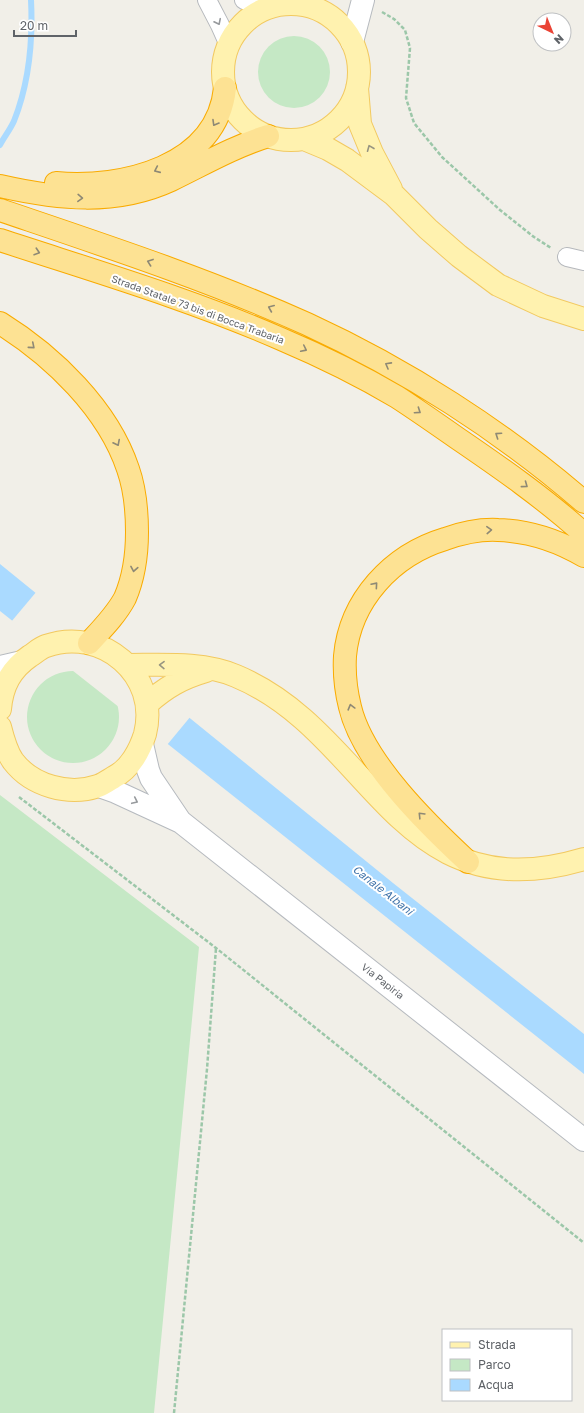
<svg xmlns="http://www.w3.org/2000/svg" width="584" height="1413" font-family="'Golos Text',sans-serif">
<rect width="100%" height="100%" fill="#f1efe8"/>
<path fill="#c5e8c5" d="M258 72a36 36 0 1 1 72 0a36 36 0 1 1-72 0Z
M27 717a46 46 0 1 1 92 0a46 46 0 1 1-92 0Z
M0,795l199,152 -45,466h-154z"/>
<path fill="#aadaff" d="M0,564l393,319 191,151v40l-584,-463z"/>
<path fill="#f1efe8" d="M37,591l154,125 -24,29 -156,-123z"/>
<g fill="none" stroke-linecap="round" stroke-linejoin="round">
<path stroke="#aadaff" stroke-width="6" d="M0,145c4,-8 10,-15 14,-24 15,-38 19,-80 17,-121"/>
<defs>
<path id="street" d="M207,0l13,25 9,20
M244,0l22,9
M567,257l17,4"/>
<path id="secondary" d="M300,4l12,-4
M352,42l11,-42
M0,667l22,-5
M142,744l6,26 3,8 29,43
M99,786l17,6 65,30 403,318"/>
<path id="primary" d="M223 72a68 68 0 1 1 136 0a68 68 0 1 1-136 0Z
M357,88l3,36 12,29 19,36
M304,139l24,10 19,11 47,35 34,34 31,27 39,29 45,21 41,13
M128,665c35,0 75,-3 108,11 137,57 161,239 348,183
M147,704c19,-17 35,-26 59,-33
M0,709c2,-23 11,-40 30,-53 5,-3 10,-8 16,-10 56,-20 114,29 99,88 -5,16 -15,35 -31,43 -5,3 -10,7 -16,9 -29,10 -66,0 -85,-25 -7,-10 -10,-22 -13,-34"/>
<path id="highway" d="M56,183c66,6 161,-16 169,-95
M0,186c57,13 115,20 171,-6 33,-16 62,-33 97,-44
M0,210c103,35 207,69 307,114 98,45 195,107 277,178
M0,240c94,31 190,59 281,99 40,17 79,36 116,58 20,13 40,27 60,41 44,30 87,60 127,96
M0,323c53,33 108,86 128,146 7,20 9,42 9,63 0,23 -3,45 -12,66 -9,17 -23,31 -36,45
M468,862c-40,-37 -105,-100 -118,-155 -4,-16 -6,-34 -5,-51 5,-56 47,-101 100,-117 17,-6 35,-10 53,-9 31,1 59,10 86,26"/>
</defs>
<use href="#street" stroke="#b5b8bc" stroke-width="20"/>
<use href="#secondary" stroke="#b6babf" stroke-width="24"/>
<use href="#primary" stroke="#f2c960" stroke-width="24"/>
<use href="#highway" stroke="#f9ab00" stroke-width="24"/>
<path stroke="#9cc7a9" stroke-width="2.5" stroke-dasharray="4 2" stroke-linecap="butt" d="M382,12l12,7 11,11 5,18 -4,50 8,25 28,34 58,53 34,27 17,11
M19,797l197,151 368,295
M174,1413l33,-344 9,-121"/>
<use href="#street" stroke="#fff" stroke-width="18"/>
<use href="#secondary" stroke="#fff" stroke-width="22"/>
<use href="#primary" stroke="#fff2af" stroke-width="22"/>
<use href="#highway" stroke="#fde293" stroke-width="22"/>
</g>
<defs><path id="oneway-chevron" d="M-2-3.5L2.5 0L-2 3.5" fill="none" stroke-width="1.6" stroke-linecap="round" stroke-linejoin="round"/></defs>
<g stroke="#979a9d">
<use href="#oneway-chevron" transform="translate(218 22) rotate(64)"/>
<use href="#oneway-chevron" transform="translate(135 801) rotate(25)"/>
</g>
<g stroke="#8e8975">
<use href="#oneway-chevron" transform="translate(215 123) rotate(120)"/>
<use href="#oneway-chevron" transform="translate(157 170) rotate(156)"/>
<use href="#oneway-chevron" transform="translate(80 198) rotate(2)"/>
<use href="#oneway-chevron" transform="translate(37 252) rotate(18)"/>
<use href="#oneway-chevron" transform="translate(150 262) rotate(-160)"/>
<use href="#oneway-chevron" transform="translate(271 308) rotate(-157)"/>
<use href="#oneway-chevron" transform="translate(32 346) rotate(40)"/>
<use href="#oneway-chevron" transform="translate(304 349) rotate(26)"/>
<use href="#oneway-chevron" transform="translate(388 365) rotate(-151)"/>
<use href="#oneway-chevron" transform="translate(418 411) rotate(34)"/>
<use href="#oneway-chevron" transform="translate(498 435) rotate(-146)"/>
<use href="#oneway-chevron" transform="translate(117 443) rotate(63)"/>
<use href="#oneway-chevron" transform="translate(525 485) rotate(36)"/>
<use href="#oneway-chevron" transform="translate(489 530) rotate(-3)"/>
<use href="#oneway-chevron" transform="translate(134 569) rotate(100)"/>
<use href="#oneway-chevron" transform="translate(375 585) rotate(-49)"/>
<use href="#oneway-chevron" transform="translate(351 707) rotate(-105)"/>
<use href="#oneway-chevron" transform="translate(421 815) rotate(-134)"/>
</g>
<g stroke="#979581">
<use href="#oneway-chevron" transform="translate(370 148) rotate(-112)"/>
<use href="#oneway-chevron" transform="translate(162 665) rotate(-179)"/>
</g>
<g text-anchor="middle" stroke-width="4" stroke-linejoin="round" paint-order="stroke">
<g font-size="10" fill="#5f6368" stroke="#fff">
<text transform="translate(198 309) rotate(20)" y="4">Strada Statale 73 bis di Bocca Trabaria</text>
<text transform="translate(383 981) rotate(38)" y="4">Via Papiria</text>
</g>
<g font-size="11" font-style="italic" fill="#4174aa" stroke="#fff">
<text transform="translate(383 890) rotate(38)" y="4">Canale Albani</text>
</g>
</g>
<rect x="442" y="1329" width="130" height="72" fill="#ffffff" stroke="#bfc1c3"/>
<rect x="450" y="1342" width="20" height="6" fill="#fff2af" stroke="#bfc1c3"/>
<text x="478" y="1349" font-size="12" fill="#5f6368">Strada</text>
<rect x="450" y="1359" width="20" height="12" fill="#c5e8c5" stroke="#bfc1c3"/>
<text x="478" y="1369" font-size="12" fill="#5f6368">Parco</text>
<rect x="450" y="1379" width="20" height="12" fill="#aadaff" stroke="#bfc1c3"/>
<text x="478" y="1389" font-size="12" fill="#5f6368">Acqua</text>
<g transform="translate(552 32) rotate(137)"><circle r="19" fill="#ffffff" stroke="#bfc1c3"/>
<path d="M0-3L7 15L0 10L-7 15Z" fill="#ea4335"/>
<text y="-6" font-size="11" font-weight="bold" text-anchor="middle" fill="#5f6368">N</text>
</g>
<path d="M14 30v6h62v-6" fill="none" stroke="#5f6368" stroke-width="2"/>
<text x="20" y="30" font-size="12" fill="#5f6368" stroke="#ffffff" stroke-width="3" paint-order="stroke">20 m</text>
</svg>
